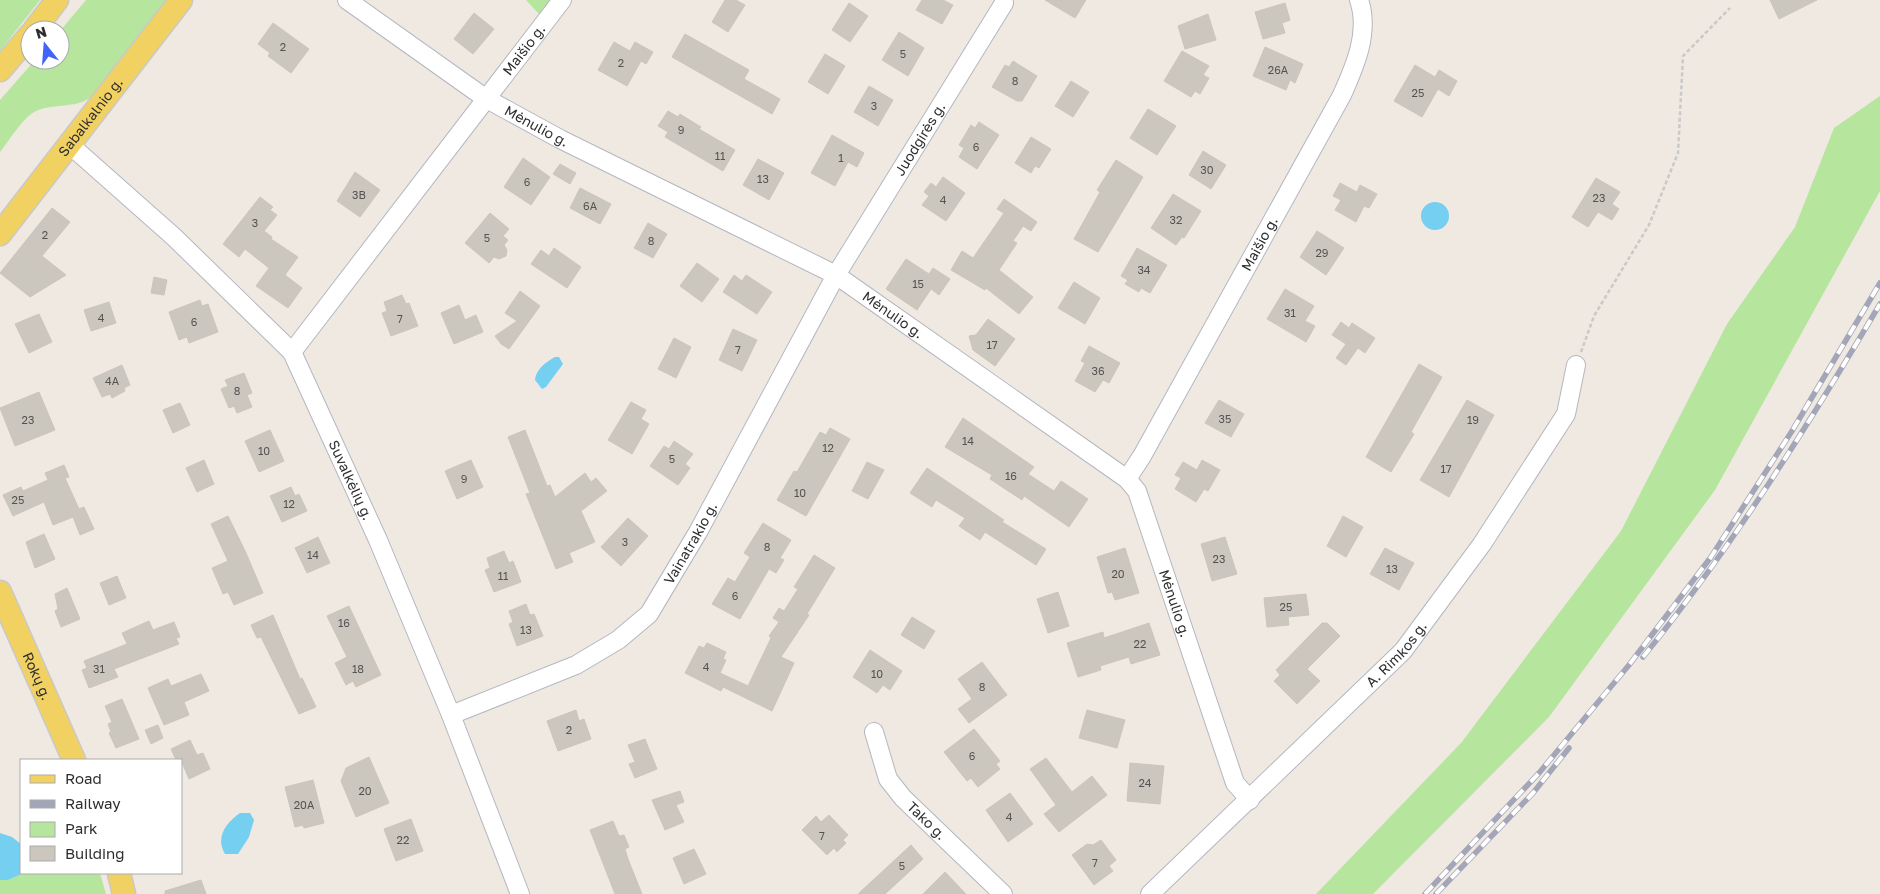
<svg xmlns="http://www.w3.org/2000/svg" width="1880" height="894" font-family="'Golos Text',sans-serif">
<rect width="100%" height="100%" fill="#efe9e1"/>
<path fill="#b6e59e" d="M0,0h40l-40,51z
M86,0h83l-78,97c-15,12 -38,6 -55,14 -14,7 -26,29 -36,41v-52l35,-40h25v-29z
M526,0h25l-12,14z
M1880,96v95l-165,299 -166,227 -176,177h-57l145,-151 160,-212 106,-207 68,-97 39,-99z
M24,873h76l6,21h-106v-14h8z"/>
<path fill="#75cff0" d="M1421 216a14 14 0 1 1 28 0a14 14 0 1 1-28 0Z
M555,357h4l4,7 -17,23 -4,2 -7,-9c1,-11 11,-18 20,-23z
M240,813h10l4,7 -5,17 -11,17h-13c-10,-17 1,-31 15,-41z
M0,833l12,4 9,7v29h3l-16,7h-8z"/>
<path fill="#cbc7bf" stroke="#cbc5ba" d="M725,0h11l9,5 -17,27 -16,-10z
M922,0h21l10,5 -11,19 -26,-14z
M1045,0h41l-11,18z
M1770,0h47l-38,19z
M849,3l19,13 -18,26 -18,-12z
M1285,3l5,17 -8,3 3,10 -22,6 -8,-27z
M474,13l20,16 -21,25 -19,-15z
M1208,14l8,26 -31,9 -7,-23z
M273,23l36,26 -18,24 -23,-17 2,-3 -12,-9z
M899,32l25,16 -16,28 -26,-16z
M685,34l64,36 -5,9 36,20 -8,15 -100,-57z
M614,42l16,9 5,-9 18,10 -7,12 -5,-3 -14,25 -29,-16z
M1265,47l38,17 -8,19 -5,-3 -4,10 -33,-14z
M1182,51l27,15 -6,9 6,3 -9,16 -5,-3 -4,6 -27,-16z
M825,54l20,12 -17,28 -20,-12z
M1013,61l24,15 -15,25h-5l-25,-14 13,-22 4,2z
M1415,65l20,12 4,-7 18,11 -8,15 -11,-7 -16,28 -28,-16z
M1071,81l18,11 -16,25 -18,-11z
M869,86l24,14 -15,26 -24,-14z
M1148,109l28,17 -19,29 -27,-17z
M668,111l10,6 2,-3 21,13 -2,2 36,21 -12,21 -58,-34 3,-5 -10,-6z
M979,122l20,13 -22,34 -18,-12 5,-9 -5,-3 12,-20 4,3z
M832,135l32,18 -7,14 -9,-5 -13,24 -24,-13z
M1031,137l20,12 -12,19 -4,-2 -4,7 -16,-10z
M1203,151l23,14 -15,24 -22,-14z
M523,158l27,19 -19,28 -27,-18z
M758,159l26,14 -15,27 -26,-15z
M1116,160l27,17 -45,75 -24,-13 26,-47 -3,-2z
M560,164l16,9 -6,11 -17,-10z
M355,172l25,18 -20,27 -23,-16z
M943,177l22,16 -19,28 -24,-16 7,-9 -5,-4 7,-9 5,4z
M1596,178l24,14 -8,12 7,5 -7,11 -14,-8 -10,15 -16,-10z
M1340,183l17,9 3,-7 17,9 -8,14 -5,-2 -8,16 -21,-12 6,-10 -8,-4z
M580,188l31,16 -11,20 -30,-16z
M1173,194l28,17 -17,27 -2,-1 -6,8 -25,-17z
M260,197l13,10 -3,3 7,5 -13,16 8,6 -1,2 27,18 -13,18 17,13 -14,20 -32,-22 13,-18 -24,-19 -6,8 -16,-13z
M1004,199l33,23 -6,9 -8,-5 -10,15 4,2 -18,27 34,27 -14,17 -33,-26 -1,2 -34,-20 11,-19 11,7 31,-45 -7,-4z
M52,208l18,14 -28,34 24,19 -36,22 -30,-24z
M490,213l19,16 -6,7 5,4 -4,5 3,5 -1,6 -7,3 -5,-2 -5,6 -24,-20z
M648,223l19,11 -14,24 -19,-10z
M1317,231l27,17 -18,27 -26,-18z
M554,248l27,19 -14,21 -36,-24 10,-14 8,6z
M1137,248l30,17 -17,28 -9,-5 -2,4 -14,-8 3,-4 -7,-4z
M906,259l23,15 4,-6 17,11 -11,16 -8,-6 -14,21 -31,-21z
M697,263l22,16 -17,23 -22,-16z
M734,275l8,6 4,-6 26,17 -15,22 -34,-22z
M154,277l13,3 -3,15 -13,-2z
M1074,282l26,16 -15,26 -27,-16z
M1285,289l29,17 -9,15 10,5 -9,16 -39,-23z
M520,291l20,15 -31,43 -8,-5 -6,-8 22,-15 -12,-8z
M402,295l4,9 3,-1 9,23 -27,10 -9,-23 5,-2 -3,-9z
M200,300l2,6 6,-2 10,28 -29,11 -2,-6 -8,3 -10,-28z
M109,302l7,21 -25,8 -7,-21z
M459,305l6,15 11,-5 7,17 -29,12 -13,-31z
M39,314l13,28 -23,11 -14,-29z
M988,319l27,20 -20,27 -22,-16 -4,-14 7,-1z
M1341,322l8,6 3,-5 23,15 -10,15 -7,-5 -12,17 -10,-7 10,-14 -14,-9z
M733,329l24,11 -15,31 -23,-11z
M674,338l17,9 -15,31 -18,-9z
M1089,346l31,17 -11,20 -6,-3 -8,12 -20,-11 10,-18 -4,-2z
M1419,364l23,13 -31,55 3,2 -23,38 -25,-15z
M122,365l8,20 -6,3 1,3 -13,7 -2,-4 -8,3 -9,-19z
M244,373l8,20 -5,2 5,12 -15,6 -3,-7 -5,2 -8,-19 7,-3 -3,-6z
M39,392l16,38 -40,16 -15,-38z
M1219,400l25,14 -13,23 -26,-14z
M1467,400l27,15 -45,82 -29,-17z
M631,402l15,8 -5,9 8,5 -17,30 -24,-14z
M180,403l10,22 -17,8 -10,-23z
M963,418l71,49 -6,7 26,17 7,-10 27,18 -19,28 -45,-31 -2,4 -32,-21 2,-4 -47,-28z
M830,428l20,11 -44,77 -29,-16 17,-29 3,1 23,-40 6,3z
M270,430l14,31 -25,11 -14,-31z
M525,430l22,56 3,-1 5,12 30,-24 6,9 5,-4 11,13 -26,20 14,31 -26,11 4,9 -17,7 -30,-75 4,-1 -22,-56z
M674,441l19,13 -8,10 5,4 -12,17 -28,-19 14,-20 5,3z
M204,460l10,24 -17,8 -11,-24z
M471,460l12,27 -26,12 -12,-28z
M1202,460l18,10 -12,21 -4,-2 -8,13 -21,-13 6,-11 -6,-3 8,-13 14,8z
M867,462l17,8 -16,29 -16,-8z
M64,465l5,12 -4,1 14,31 5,-2 10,22 -14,6 -7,-18 -20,8 -9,-23 -31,14 -10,-21 18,-8 2,4 25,-11 -3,-7z
M927,468l77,52 -2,2 44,27 -10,16 -51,-33 -5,8 -21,-14 6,-8 -29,-18 -4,7 -22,-14z
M291,487l4,9 4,-2 8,17 -25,11 -12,-26z
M228,516l18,37 17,40 -29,12 -6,-13 -5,2 -11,-26 16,-7 -17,-37z
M1343,516l20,11 -17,30 -19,-11z
M628,518l20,18 -27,30 -20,-19z
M763,523l28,17 -11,18 4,2 -8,13 -7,-4 -29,50 -28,-15 16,-26 7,4 15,-25 -6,-4z
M44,534l11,25 -20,9 -9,-26z
M318,537l12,26 -23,10 -12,-25z
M1225,537l12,37 -25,7 -11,-37z
M1125,548l14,45 -24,7 -3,-8 -4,1 -11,-36z
M1385,548l29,15 -15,27 -29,-16z
M504,551l5,12 4,-2 8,21 -27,10 -9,-22 5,-2 -3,-10z
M814,555l21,13 -28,46 2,1 -28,42 13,6 -22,48 -49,-24 -2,4 -36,-18 14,-27 5,2 3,-5 19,9 -3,7 3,1 -6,13 28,13 23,-48 -2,-2 10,-14 -6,-4 6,-10 5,3 14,-22 -4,-2z
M117,576l9,22 -17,7 -9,-22z
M67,588l13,31 -19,8 -6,-16 3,-2 -3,-15z
M1058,592l11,34 -21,7 -11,-34z
M1306,594l3,21 -21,2 1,8 -22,2 -3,-29z
M526,604l4,11 4,-1 9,22 -26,10 -8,-22 4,-2 -4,-11z
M349,606l32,69 -25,12 -3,-6 -7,4 -11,-22 12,-6 -20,-41z
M273,615l27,64 2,-1 14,29 -17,7 -38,-77 -4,1 -6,-13z
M912,617l23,14 -11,18 -23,-14z
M149,621l4,9 21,-8 6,15 -4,1 3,6 -65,25 4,8 -29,11 -7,-18 5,-2 -3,-7 43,-17 -5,-11z
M1149,623l11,32 -29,9 -2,-7 -29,9 1,4 -23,7 -11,-34 36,-11 1,6z
M1322,623h5l13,13 -33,33 13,12 -23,23 -23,-23 6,-6 -4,-5z
M870,650l32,21 -12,19 -7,-5 -6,8 -24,-16z
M982,662l25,33 -38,28 -11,-14 14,-10 -14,-20z
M201,674l8,17 -25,11 5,13 -25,10 -16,-37 20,-9 3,7z
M122,699l17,40 -23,9 -7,-15 2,-1 -3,-8 4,-2 -7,-16z
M576,710l3,11 5,-2 7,20 -33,12 -11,-30z
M1087,710l38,10 -8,28 -38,-10z
M158,725l5,13 -12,6 -6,-14z
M974,729l26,32 -4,3 4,5 -22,18 -7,-9 -4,3 -23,-29z
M645,739l12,30 -22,9 -6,-14 6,-2 -7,-17z
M190,740l7,15 6,-2 7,16 -21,10 -8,-19h-5l-5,-11z
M369,757l20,46 -33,14 -15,-36 5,-13z
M1046,758l26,34 20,-16 15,19 -48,37 -15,-18 12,-9 -26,-36z
M1130,763l34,3 -4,38 -33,-3z
M313,780l11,43 -20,5 -1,-3 -8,2 -10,-40z
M680,791l4,11 -8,3 8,17 -19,8 -13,-30z
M1010,793l23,31 -25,18 -22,-32z
M829,815l19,20 -5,5 3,3 -9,9 -3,-4 -7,7 -25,-25 14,-14 5,6z
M411,819l12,32 -27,10 -12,-32z
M613,821l6,15 5,-1 5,12 -4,2 3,10 14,35h-27l-25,-64z
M1101,840l15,20 -7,6 4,5 -19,14 -22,-30 15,-11 6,1z
M911,845l12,14 -38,35h-27z
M694,849l12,25 -22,10 -11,-26z
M945,872l21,22h-43z
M201,880l5,14h-41v-3z"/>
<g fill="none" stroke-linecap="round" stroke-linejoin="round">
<defs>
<g id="minor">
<path id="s1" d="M347,0l138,98 75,41 276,136 291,204 10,12 98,292 15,17"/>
<path id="s2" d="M69,144l105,93 118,115 86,188 73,175 69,179"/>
<path id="s3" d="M292,352l270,-352"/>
<path id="s4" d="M1127,479l15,-23 200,-361c13,-29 28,-63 17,-95"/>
<path id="s5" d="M451,715l125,-50 42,-25 31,-26 49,-82 138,-257 168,-272"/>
<path id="s6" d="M874,732l14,47 15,19 100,96"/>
<path id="s7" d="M1150,894l253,-243 79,-107 84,-130 10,-49"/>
</g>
<g id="major">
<path d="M34,30l23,-30"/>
<path d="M0,70l30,-35"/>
<path id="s8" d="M0,234l181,-234"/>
<path id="s9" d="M0,592l74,168"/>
<path d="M119,873l5,21"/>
</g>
</defs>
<use href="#minor" stroke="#b4b7c1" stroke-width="20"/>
<use href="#major" stroke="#c9c9c9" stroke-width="25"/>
<path stroke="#c9c9c9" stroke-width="2.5" stroke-dasharray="4 2.5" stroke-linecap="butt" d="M1581,352l13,-36 55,-91 29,-72 5,-97 47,-48"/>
<use href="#minor" stroke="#fff" stroke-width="18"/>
<use href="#major" stroke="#f2d163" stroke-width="22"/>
<defs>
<path id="rail" d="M1643,657c90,-111 164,-230 237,-353
M1425,894l114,-121 90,-108 82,-108 81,-126 88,-148
M1436,894l97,-101 36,-45"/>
</defs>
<use href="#rail" stroke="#a3a6b8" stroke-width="5.5"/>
<use href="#rail" stroke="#fff" stroke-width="4" stroke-dasharray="11" stroke-linecap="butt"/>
</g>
<g text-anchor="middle" stroke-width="4" stroke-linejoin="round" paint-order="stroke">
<g font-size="11" fill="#555452">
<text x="283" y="51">2</text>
<text x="903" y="58">5</text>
<text x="621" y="67">2</text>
<text x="1278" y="74">26A</text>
<text x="1015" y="85">8</text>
<text x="1418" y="97">25</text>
<text x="874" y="110">3</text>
<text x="681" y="134">9</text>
<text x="976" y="151">6</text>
<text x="720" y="160">11</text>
<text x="841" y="162">1</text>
<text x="1207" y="174">30</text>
<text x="763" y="183">13</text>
<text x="527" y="186">6</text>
<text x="359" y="199">3B</text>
<text x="1599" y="202">23</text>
<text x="943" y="204">4</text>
<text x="590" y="210">6A</text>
<text x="1176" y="224">32</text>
<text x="255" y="227">3</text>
<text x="45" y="239">2</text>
<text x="487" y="242">5</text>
<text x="651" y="245">8</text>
<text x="1322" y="257">29</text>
<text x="1144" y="274">34</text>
<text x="918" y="288">15</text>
<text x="1290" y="317">31</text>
<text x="101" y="322">4</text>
<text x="400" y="323">7</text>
<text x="194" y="326">6</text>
<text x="992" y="349">17</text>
<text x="738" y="354">7</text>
<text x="1098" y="375">36</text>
<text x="112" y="385">4A</text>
<text x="237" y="395">8</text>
<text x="1225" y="423">35</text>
<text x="28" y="424">23</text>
<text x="1473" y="424">19</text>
<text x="968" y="445">14</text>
<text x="828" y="452">12</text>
<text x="264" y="455">10</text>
<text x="672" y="463">5</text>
<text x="1446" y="473">17</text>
<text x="1011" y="480">16</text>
<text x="464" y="483">9</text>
<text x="800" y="497">10</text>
<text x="18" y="504">25</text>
<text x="289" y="508">12</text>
<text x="625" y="546">3</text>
<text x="767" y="551">8</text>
<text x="313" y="559">14</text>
<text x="1219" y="563">23</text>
<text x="1392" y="573">13</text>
<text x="1118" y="578">20</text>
<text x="503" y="580">11</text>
<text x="735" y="600">6</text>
<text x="1286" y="611">25</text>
<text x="344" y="627">16</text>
<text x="526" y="634">13</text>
<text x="1140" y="648">22</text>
<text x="706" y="671">4</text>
<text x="99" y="673">31</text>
<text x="358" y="673">18</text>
<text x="877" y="678">10</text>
<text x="982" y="691">8</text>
<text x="569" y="734">2</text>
<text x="972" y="760">6</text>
<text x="1145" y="787">24</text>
<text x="365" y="795">20</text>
<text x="304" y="809">20A</text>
<text x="1009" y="821">4</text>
<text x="822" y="840">7</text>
<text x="403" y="844">22</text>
<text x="1095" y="867">7</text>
<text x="902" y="870">5</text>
</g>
<g font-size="14" fill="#2e2e2e" stroke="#fff">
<text dy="5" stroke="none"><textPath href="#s3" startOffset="381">Maišio g.</textPath></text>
<text dy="5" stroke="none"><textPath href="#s8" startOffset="148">Sabalkalnio g.</textPath></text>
<text dy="5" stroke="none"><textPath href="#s1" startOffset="228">Mėnulio g.</textPath></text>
<text dy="5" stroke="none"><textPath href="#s5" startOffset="771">Juodgirės g.</textPath></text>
<text dy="5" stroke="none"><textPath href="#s4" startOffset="270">Maišio g.</textPath></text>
<text dy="5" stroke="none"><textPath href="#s1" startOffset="632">Mėnulio g.</textPath></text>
<text dy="5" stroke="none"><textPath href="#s2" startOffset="446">Suvalkėlių g.</textPath></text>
<text dy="5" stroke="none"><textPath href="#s5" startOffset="306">Vainatrakio g.</textPath></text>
<text dy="5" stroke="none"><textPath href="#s1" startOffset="1052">Mėnulio g.</textPath></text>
<text dy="5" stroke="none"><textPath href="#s7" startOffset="344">A. Rimkos g.</textPath></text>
<text dy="5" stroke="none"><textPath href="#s9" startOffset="92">Rokų g.</textPath></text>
<text dy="5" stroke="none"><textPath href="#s6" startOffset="106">Tako g.</textPath></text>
</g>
</g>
<rect x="20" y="759" width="162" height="115" fill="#ffffff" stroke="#ababab"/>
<rect x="30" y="775" width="25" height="8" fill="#f2d163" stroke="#ababab"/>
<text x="65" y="784" font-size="15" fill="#2e2e2e">Road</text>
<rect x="30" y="800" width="25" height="8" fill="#a3a6b8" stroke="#ababab"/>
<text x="65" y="809" font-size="15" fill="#2e2e2e">Railway</text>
<rect x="30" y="822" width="25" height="15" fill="#b6e59e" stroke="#ababab"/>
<text x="65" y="834" font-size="15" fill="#2e2e2e">Park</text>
<rect x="30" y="846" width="25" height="15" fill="#cbc7bf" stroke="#ababab"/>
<text x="65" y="859" font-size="15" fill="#2e2e2e">Building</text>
<g transform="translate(45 45) rotate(343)"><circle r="24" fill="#ffffff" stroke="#ababab"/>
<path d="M0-4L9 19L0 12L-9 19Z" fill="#4264fb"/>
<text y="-8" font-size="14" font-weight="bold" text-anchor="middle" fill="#2e2e2e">N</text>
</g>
</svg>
